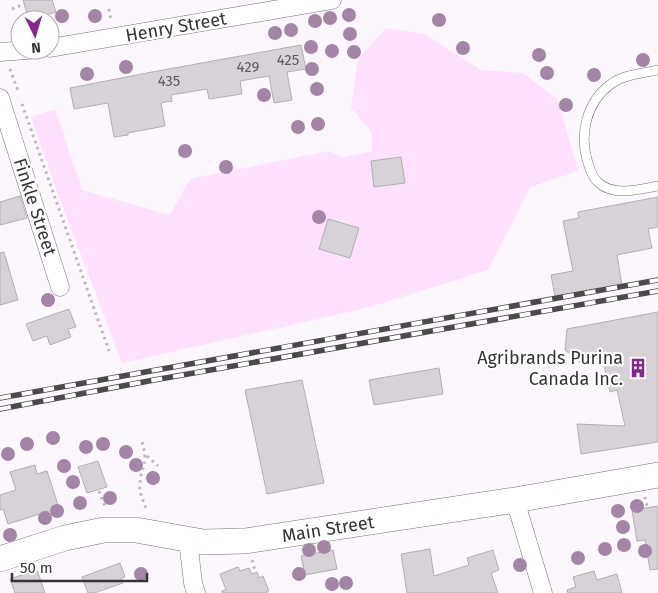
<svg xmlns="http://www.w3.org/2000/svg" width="658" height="593" font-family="'Fira Sans',sans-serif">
<rect width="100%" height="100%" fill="#fcf7fc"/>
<path fill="#fde1fe" d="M386,28l39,6 56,36 42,3 35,27 20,71 -48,16 -42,83 -118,37 -248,56 -68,-179 -23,-67 24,-8 27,81 88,25 20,-36 138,-28 16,6 28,-6v-19l-21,-24 7,-49z"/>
<path fill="#d7d2d7" stroke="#b2aeb2" d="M23,0h29l4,12 -27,8z
M301,45l5,24 -19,3 5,28 -18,3 -5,-27 -29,5 2,13 -33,5 -2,-10 -36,6 1,6 -11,2 4,23 -37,7v2l-14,2 -6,-34 -34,6 -4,-21 82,-16z
M401,157l4,26 -31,4 -3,-26z
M20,196l7,22 -27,7v-23z
M658,197v30l-10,2 4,19 -35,7 5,31 -67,10 -4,-21 22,-4 -10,-50 16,-3 -1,-6z
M328,219l31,9 -9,30 -31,-9z
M4,252l14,48 -18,5v-52z
M69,309l7,18 -8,2 3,8 -21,8 -3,-9 -14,5 -7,-17z
M658,312v130l-77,12 -4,-30 48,2 -8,-36 -7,2 -8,-35 -23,5 -14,-12 2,-21z
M439,368l4,26 -69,11 -5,-25z
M302,380l22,103 -57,11 -22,-104z
M98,461l9,26 -20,6 -9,-26z
M35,465l2,9 10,-3 12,37 -51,16 -5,-15 -3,1v-15l16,-5 -6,-18z
M658,506v63l-8,1 -5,-30 -8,1 -5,-31z
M430,549l4,27 35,-11 -2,-7 26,-8 6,20 -8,3 7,20h-91l-6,-39z
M333,550l4,19 -32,6 -4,-19z
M120,563l5,14 -4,1 2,5 -29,10h-6l-6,-16z
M238,567l2,4 9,-3 3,6 5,-2 2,6 4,-2 6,15h-3l1,2h-45v-2l4,-1 -6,-16z
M37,570l8,23h-30l-5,-14z
M594,571l3,9 20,-6 5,19h-54l-1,-3 9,-3 -3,-10z"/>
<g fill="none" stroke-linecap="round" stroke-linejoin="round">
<defs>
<path id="service" d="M658,70c-15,3 -35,5 -47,14 -25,18 -32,51 -23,79 2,7 5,16 11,20 15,14 42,6 59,3"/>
<path id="minor" d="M50,48l282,-48
M0,52l28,-2
M0,98l60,189
M515,500l28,93
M188,540l5,43 3,10"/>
<path id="secondary" d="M0,559l65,-21 39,-8h32l67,12 42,-1 270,-41 143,-25"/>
</defs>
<use href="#service" stroke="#757176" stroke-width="10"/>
<use href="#minor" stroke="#757176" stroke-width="19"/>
<use href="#secondary" stroke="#757176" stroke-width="26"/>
<path stroke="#bcb8bc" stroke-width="3" stroke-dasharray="2.5 4" stroke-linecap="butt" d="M12,9l10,-4
M109,9l2,12
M10,69l8,22
M22,104l87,247
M142,442c7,22 -1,23 -2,42 -1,10 4,18 7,27
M147,456l11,10
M99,491l6,15
M645,497l2,9
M252,560l3,11"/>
<use href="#service" stroke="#fff" stroke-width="9"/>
<use href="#minor" stroke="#fff" stroke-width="18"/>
<use href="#secondary" stroke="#fff" stroke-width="25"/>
<defs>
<path id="rail" d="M0,398l658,-118
M0,409l154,-29 504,-89"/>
</defs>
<use href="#rail" stroke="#4b494b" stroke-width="5.5"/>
<use href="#rail" stroke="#fff" stroke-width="4" stroke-dasharray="11" stroke-linecap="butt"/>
</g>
<g fill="#a386a5">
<circle cx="349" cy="15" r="7"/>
<circle cx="62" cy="16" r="7"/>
<circle cx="95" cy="16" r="7"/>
<circle cx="330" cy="18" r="7"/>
<circle cx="439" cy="20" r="7"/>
<circle cx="315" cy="21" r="7"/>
<circle cx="291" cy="30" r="7"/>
<circle cx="275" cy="33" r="7"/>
<circle cx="350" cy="34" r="7"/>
<circle cx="311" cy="47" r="7"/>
<circle cx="463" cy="48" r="7"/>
<circle cx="332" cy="51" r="7"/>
<circle cx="354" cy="52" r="7"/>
<circle cx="539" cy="55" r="7"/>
<circle cx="643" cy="60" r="7"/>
<circle cx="126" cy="67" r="7"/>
<circle cx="312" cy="69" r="7"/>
<circle cx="547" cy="73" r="7"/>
<circle cx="87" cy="74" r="7"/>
<circle cx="594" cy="75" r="7"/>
<circle cx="317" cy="89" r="7"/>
<circle cx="264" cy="95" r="7"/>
<circle cx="566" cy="105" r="7"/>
<circle cx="318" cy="124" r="7"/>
<circle cx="298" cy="127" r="7"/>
<circle cx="185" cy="151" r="7"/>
<circle cx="226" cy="167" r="7"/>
<circle cx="319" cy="217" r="7"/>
<circle cx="48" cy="300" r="7"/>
<circle cx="53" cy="438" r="7"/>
<circle cx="27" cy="444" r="7"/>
<circle cx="103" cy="444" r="7"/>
<circle cx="86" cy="447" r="7"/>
<circle cx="126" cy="452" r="7"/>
<circle cx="8" cy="454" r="7"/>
<circle cx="136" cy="465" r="7"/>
<circle cx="64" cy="466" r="7"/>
<circle cx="153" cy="478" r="7"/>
<circle cx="73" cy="482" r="7"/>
<circle cx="110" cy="498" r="7"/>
<circle cx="80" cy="503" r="7"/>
<circle cx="637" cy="506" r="7"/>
<circle cx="57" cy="511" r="7"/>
<circle cx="618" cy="511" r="7"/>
<circle cx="45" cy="518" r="7"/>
<circle cx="623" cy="527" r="7"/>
<circle cx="10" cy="535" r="7"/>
<circle cx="624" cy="545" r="7"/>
<circle cx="324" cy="547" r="7"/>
<circle cx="605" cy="549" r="7"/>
<circle cx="309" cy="550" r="7"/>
<circle cx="645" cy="551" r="7"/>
<circle cx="578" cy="558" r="7"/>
<circle cx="520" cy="565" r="7"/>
<circle cx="141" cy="574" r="7"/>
<circle cx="299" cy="574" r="7"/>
<circle cx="346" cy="583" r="7"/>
<circle cx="332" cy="584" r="7"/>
</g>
<defs>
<symbol id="building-bare" viewBox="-9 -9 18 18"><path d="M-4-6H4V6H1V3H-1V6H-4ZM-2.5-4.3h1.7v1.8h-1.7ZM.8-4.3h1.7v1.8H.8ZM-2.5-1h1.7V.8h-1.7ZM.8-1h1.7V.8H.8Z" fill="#87268f" stroke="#fff" stroke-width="2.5" paint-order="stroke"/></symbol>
</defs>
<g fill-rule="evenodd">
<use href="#building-bare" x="624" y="354" width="28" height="28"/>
</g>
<g text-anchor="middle" stroke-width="4.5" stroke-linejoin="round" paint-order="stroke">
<g font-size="15" fill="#5e5b5e">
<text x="288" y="65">425</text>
<text x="248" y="72">429</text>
<text x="169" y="86">435</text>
</g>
<g font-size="18" fill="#353335" stroke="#fff">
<text transform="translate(176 27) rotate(-10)" y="6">Henry Street</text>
<text transform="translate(35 207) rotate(72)" y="6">Finkle Street</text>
<text transform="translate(328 529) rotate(-9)" y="6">Main Street</text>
</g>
<g font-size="18" fill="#353335" stroke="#fff" text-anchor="end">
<text x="623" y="364">Agribrands Purina<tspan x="623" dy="21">Canada Inc.</tspan></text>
</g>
</g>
<g transform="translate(35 35) rotate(175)"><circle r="24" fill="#ffffff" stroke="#aeadae"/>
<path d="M0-4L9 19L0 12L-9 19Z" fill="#87268f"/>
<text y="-8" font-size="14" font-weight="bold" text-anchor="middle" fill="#353335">N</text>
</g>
<path d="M12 573v8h135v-8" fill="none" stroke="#353335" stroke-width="2.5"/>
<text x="20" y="573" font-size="15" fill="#353335" stroke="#ffffff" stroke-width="4" paint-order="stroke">50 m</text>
</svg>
